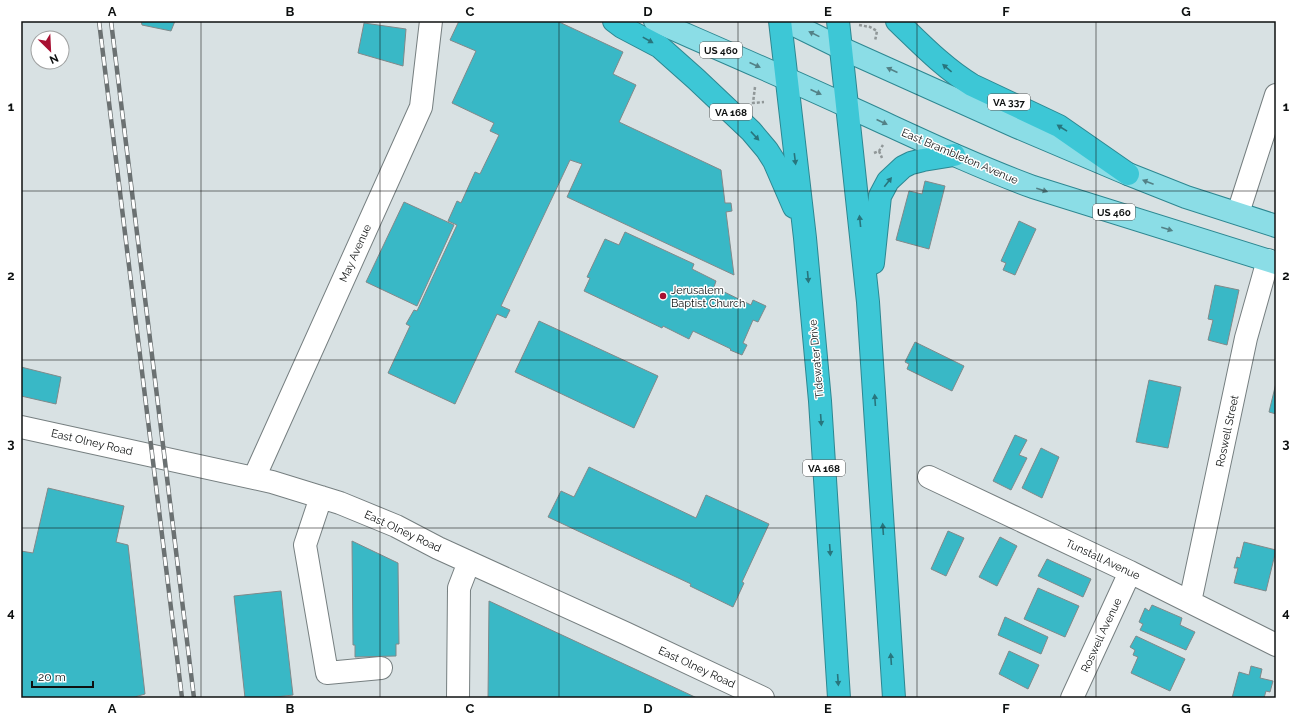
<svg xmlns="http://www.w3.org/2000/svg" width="1297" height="719" font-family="Raleway,sans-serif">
<rect width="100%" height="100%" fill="#d8e1e3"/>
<path fill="#39b8c6" stroke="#80898a" d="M141,21h34l-4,10 -29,-6z
M459,21h98l66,31 -10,22 23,11 -17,37 102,48 4,33h6l1,8 -6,1 8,63 -167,-78 15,-33 -12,-4 -69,146 9,4 -4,8 -9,-4 -42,90 -67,-31 22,-47 -4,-2 8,-14 3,1 40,-86 -9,-4 9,-20 4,2 14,-31 5,2 19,-39 -9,-4 4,-8 -42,-20 24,-52 -26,-11z
M364,23l42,6 -3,37 -45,-13z
M925,181l20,5 -16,63 -33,-9 13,-49 13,3z
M404,202l50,23 -37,81 -51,-24z
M1019,221l17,8 -21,46 -12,-5 3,-7 -5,-2z
M625,232l69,32 -2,5 24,12 -2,6 37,18 2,-5 13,6 -8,16 -5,-2 -10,23 4,2 -5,10 -12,-5 1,-1 -38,-18 -4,8 -26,-13 -1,2 -78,-37 6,-13 -3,-1 18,-38 14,6z
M1215,285l24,5 -12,55 -19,-5 5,-20 -5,-1z
M539,321l119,55 -24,52 -119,-56z
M915,342l49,24 -12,25 -45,-22 2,-5 -4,-2z
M21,367l40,10 -5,27 -35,-8z
M1149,380l32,7 -13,61 -32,-6z
M1276,383v31l-7,-2z
M1015,435l12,5 -8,15 8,3 -16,32 -18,-9z
M1041,448l18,9 -17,41 -20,-10z
M589,467l107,51 10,-23 63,29 -27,58 2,1 -11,24 -43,-21 1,-2 -143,-67 13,-26 13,6z
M48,488l76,18 -8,36 12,3 17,149 -14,4h-110v-147l12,2z
M948,531l16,7 -18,38 -15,-7z
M1000,537l17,9 -20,40 -18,-9z
M352,541l46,22 1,81h-3v12l-41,1v-12h-2z
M1244,542l32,8 -10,41 -32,-8 4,-15h-4l3,-11 3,1z
M1047,559l44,20 -8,18 -45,-21z
M1038,588l41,18 -14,31 -41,-18z
M281,591l12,104 -25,3h-23l-11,-102z
M489,601l208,97h-209z
M1152,605l30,13 -2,7 15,7 -9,18 -46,-20 3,-6 -4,-2 6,-14 4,3z
M1005,617l43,20 -7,17 -43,-19z
M1136,636l49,23 -15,32 -39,-18 7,-16 -5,-2 2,-5 -5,-3z
M1009,651l30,14 -11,24 -29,-15z
M1251,666l11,3 -2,9 13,3 -3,11 -4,-1 -2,7h-32l7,-26 10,3z"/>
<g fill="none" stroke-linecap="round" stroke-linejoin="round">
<defs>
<path id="minor" d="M1238,213l38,-118
M21,427l251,55 68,21 56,23 42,22 187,85 138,65
M929,477l201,95 146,73
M254,478l167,-371 10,-86
M321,497l-16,48 22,128 54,-5
M1190,602l56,-264 22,-78
M458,698l1,-110 10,-26
M1072,698l58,-126"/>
<path id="major" d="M655,21c64,28 129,56 192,85 62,28 123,58 186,81l243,76
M786,21l55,27 176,79 111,47 58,23 90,29"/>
<path id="highway" d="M614,21l8,6 38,20 36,32 55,52 16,19 7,11 20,46
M780,21l25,217 15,163 19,297
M838,21l30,281 26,396
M897,21c24,23 47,47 75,64l87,41 69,48
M873,263l7,-67 8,-15 15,-14 8,-4 12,-3 31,-5"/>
</defs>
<use href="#minor" stroke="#767f80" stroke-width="24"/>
<use href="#major" stroke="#2d8791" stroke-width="24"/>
<use href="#highway" stroke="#2d8791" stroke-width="24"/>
<path stroke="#909798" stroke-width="2.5" stroke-dasharray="3 2" stroke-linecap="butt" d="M859,25l11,2 7,4 -2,10
M755,87l-2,16 11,-1
M879,151l3,7
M874,153l5,-2 4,-6"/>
<use href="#minor" stroke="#fff" stroke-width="22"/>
<use href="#major" stroke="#8bdde6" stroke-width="22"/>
<use href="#highway" stroke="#3dc7d6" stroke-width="22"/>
<defs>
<path id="rail" d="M99,21l83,677
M111,21l83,677"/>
</defs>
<use href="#rail" stroke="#6b7172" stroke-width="4.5"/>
<use href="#rail" stroke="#fff" stroke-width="3" stroke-dasharray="9" stroke-linecap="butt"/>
</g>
<defs><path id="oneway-solid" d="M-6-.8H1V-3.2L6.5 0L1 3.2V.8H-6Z"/></defs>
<g fill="#538186">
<use href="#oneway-solid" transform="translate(814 34) rotate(-154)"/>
<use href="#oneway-solid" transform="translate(755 65) rotate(24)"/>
<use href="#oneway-solid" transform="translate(892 70) rotate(-156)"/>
<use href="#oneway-solid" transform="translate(816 92) rotate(24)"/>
<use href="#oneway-solid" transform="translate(882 122) rotate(25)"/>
<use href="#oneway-solid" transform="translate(1148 182) rotate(-159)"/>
<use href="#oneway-solid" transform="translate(1042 190) rotate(17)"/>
<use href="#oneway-solid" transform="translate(1167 229) rotate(17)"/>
</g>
<g fill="#28757d">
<use href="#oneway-solid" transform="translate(648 40) rotate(29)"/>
<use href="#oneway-solid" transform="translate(947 68) rotate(-140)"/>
<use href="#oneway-solid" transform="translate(1062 128) rotate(-148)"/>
<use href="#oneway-solid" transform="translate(755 136) rotate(47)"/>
<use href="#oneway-solid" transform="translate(795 159) rotate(83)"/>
<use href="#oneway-solid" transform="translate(888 182) rotate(-52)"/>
<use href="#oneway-solid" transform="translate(860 221) rotate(-96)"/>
<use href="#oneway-solid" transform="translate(808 277) rotate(85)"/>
<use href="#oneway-solid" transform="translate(875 400) rotate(-94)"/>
<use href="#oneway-solid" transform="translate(821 420) rotate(86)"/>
<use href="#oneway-solid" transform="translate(883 529) rotate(-94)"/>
<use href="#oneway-solid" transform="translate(830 550) rotate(86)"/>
<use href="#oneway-solid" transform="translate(891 659) rotate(-94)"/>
<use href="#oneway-solid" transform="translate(838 680) rotate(86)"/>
</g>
<path fill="none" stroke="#0e1111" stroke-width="1" stroke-opacity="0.55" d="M201,21v677M380,21v677M559,21v677M738,21v677M917,21v677M1096,21v677M21,191h1255M21,360h1255M21,528h1255"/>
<circle fill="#a81032" stroke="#fff" stroke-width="1.5" cx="663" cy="296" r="4"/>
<g text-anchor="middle" stroke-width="3" stroke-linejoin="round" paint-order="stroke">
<g fill="#fff" stroke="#565858" stroke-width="1">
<rect x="700" y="42" width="42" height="16" rx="3"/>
<rect x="988" y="94" width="42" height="16" rx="3"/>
<rect x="710" y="104" width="42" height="16" rx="3"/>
<rect x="1093" y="204" width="42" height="16" rx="3"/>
<rect x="803" y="460" width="42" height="16" rx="3"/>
</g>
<g font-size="10" font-weight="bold" fill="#0e1111">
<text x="721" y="54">US 460</text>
<text x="1009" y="106">VA 337</text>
<text x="731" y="116">VA 168</text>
<text x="1114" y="216">US 460</text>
<text x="824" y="472">VA 168</text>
</g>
<g font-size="11" fill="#0e1111" stroke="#fff">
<text transform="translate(960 156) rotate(23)" y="4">East Brambleton Avenue</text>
<text transform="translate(355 253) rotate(-66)" y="4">May Avenue</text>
<text transform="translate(816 359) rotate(-95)" y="4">Tidewater Drive</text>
<text transform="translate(1227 431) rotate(-78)" y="4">Roswell Street</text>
<text transform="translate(92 442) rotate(13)" y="4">East Olney Road</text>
<text transform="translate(403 531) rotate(25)" y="4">East Olney Road</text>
<text transform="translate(1103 559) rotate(25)" y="4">Tunstall Avenue</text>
<text transform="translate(1101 635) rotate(-65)" y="4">Roswell Avenue</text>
<text transform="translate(697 667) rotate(25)" y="4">East Olney Road</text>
</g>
<g font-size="11" fill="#0e1111" stroke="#fff" text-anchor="start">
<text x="671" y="294">Jerusalem<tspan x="671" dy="13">Baptist Church</tspan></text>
</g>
</g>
<rect width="1297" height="719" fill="none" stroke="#ffffff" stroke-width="44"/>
<g transform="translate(50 50) rotate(156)"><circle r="19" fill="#ffffff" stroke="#9fa0a0"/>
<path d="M0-3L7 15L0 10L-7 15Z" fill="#a81032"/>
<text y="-6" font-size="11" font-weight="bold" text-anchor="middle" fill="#0e1111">N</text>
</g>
<path d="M32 681v6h61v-6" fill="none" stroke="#0e1111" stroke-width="2"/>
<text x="38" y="681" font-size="12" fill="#0e1111" stroke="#ffffff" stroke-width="3" paint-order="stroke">20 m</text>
<rect x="22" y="22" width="1253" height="675" fill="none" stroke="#0e1111" stroke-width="1.5"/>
<g font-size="13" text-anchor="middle" font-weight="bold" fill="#0e1111">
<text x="112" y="16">A</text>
<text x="290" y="16">B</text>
<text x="470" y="16">C</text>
<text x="648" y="16">D</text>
<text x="828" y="16">E</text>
<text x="1006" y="16">F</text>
<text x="1186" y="16">G</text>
<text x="11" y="111">1</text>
<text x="1286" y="111">1</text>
<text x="11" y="280">2</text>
<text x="1286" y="280">2</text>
<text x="11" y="448">3</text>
<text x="1286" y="448">3</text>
<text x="11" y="617">4</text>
<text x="1286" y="617">4</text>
<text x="112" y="713">A</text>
<text x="290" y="713">B</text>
<text x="470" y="713">C</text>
<text x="648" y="713">D</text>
<text x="828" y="713">E</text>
<text x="1006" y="713">F</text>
<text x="1186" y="713">G</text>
</g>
</svg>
